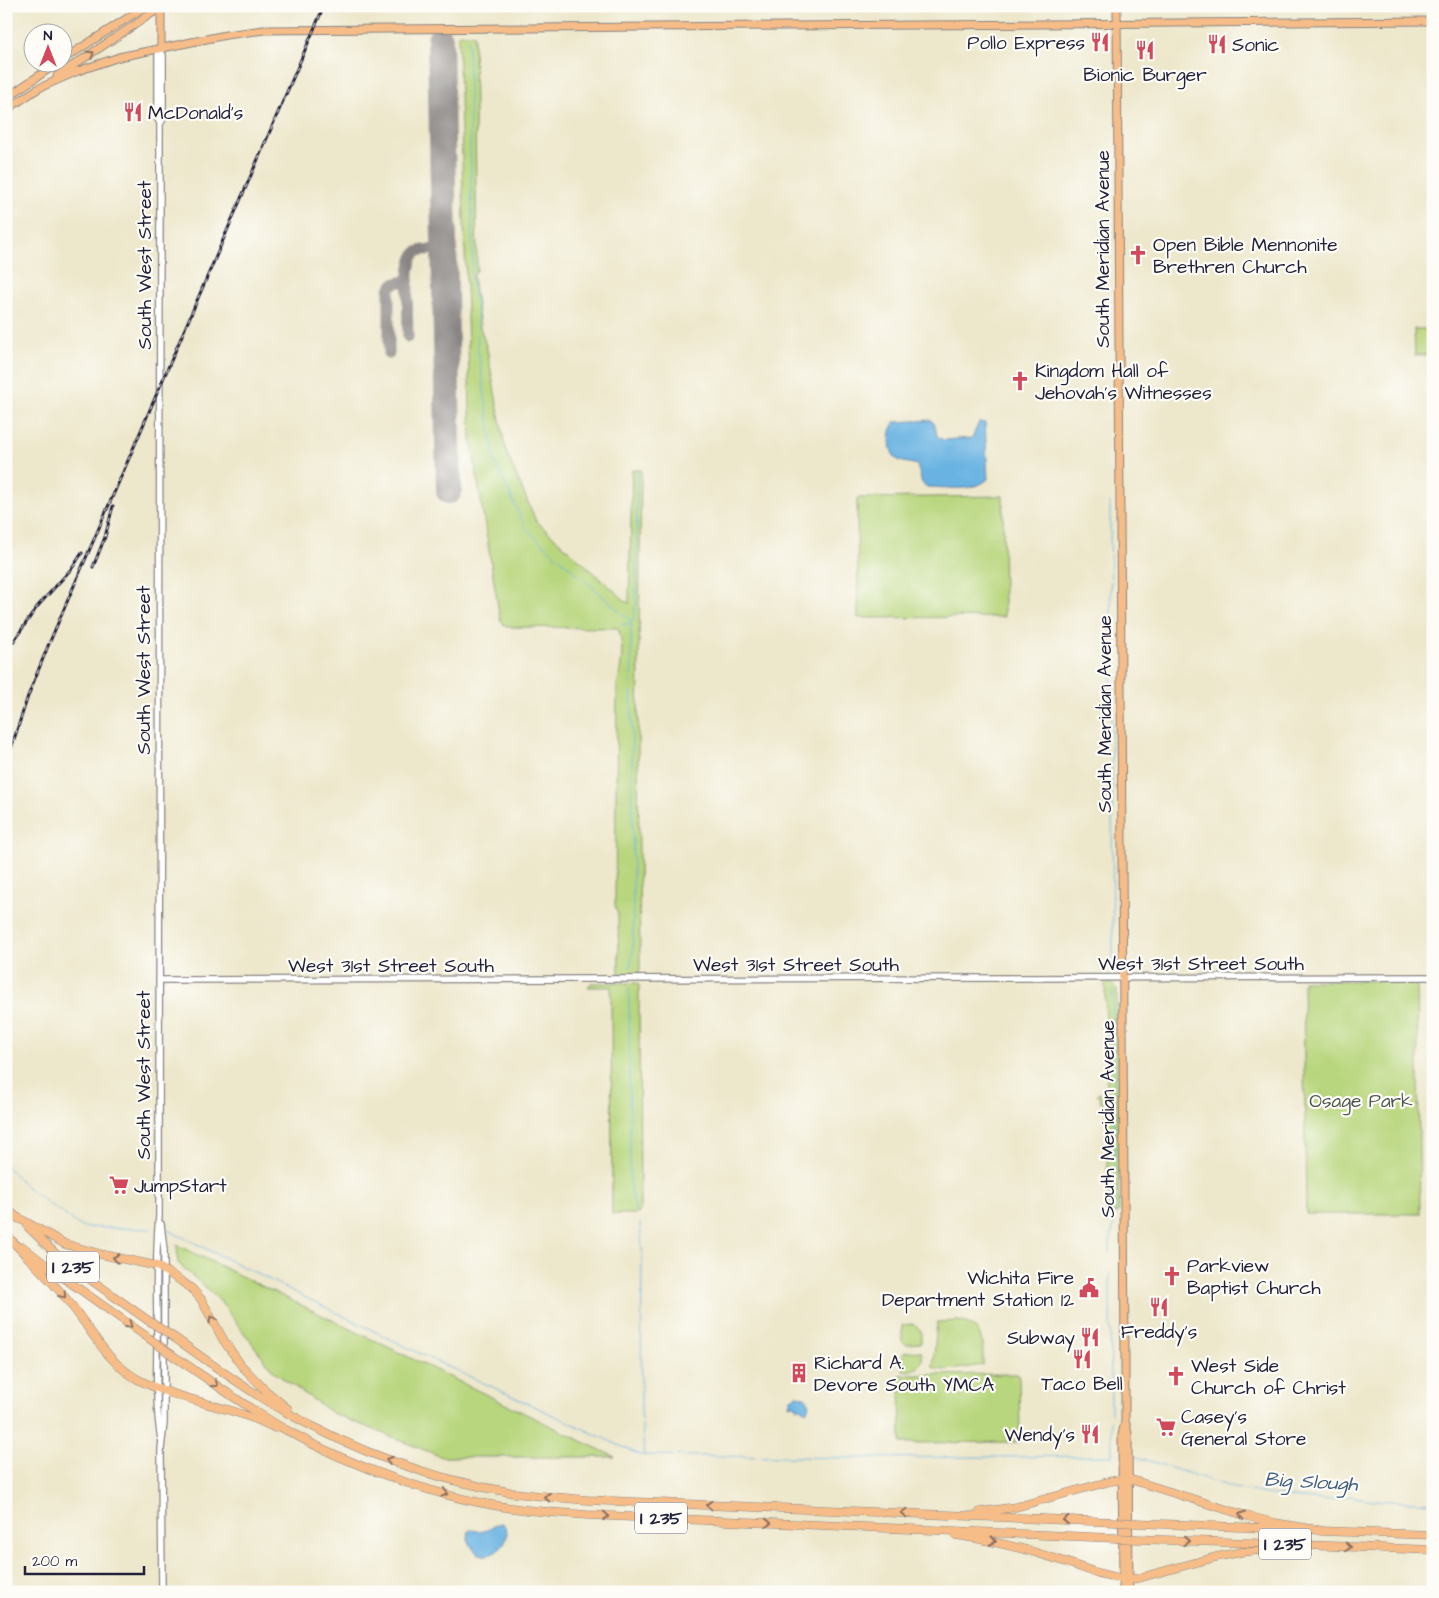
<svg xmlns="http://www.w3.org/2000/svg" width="1439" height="1598" font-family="'Architects Daughter',sans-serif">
<rect width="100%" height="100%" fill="#fdfcf7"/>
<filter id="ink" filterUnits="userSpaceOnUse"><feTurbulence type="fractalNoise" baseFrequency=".02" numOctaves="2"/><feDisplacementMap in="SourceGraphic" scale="10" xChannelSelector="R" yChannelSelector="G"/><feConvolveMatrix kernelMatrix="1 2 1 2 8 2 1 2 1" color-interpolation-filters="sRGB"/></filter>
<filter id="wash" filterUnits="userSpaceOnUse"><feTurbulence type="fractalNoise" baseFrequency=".0096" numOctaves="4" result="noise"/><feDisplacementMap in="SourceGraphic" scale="20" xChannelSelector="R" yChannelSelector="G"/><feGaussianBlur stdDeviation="1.12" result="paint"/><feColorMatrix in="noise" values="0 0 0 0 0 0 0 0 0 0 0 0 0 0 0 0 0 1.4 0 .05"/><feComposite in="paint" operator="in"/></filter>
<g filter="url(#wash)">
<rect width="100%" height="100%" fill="#ede7cb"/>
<path fill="#b8d67d" stroke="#6d7c5c" d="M458,34h16l3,236 -4,6 7,51 7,22 19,103 30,69 93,83 3,-134h9l-3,268 2,231 -1,4 -3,1h-17l-1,-59 -3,-10 2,-218c4,-20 8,-40 1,-59l-112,-1 -6,-8 -29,-180z
M1414,329h19v26h-18z
M1003,496l1,121 -146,1 -1,-120z
M1303,981h114l3,233h-114z
M591,983h45l3,2 1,226 -2,3h-26l-1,-227h-23z
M1105,983h6l6,6 2,222 -3,3h-9v-112h-7v-3l-3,-5 10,-1z
M177,1245l438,212h-173l-110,-44 -58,-41 -55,-72 -41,-37z
M957,1321c27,3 26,22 26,44 -11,1 -42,9 -50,2l4,-45z
M911,1324c10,2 11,10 10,19l-16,1 -3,-3v-16z
M921,1351c5,14 -5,21 -18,20v-17l2,-2z
M1019,1374l1,68 -119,1 -1,-68z"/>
<path fill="#69b3e2" stroke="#466a8e" d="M931,420l4,5 2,11 6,4 29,-2 7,-16 6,1 3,56c-15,14 -41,8 -61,8l-5,-4 -5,-18c-5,-2 -12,-2 -17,-4 -13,-6 -11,-28 -6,-39z
M797,1395c11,1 15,8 9,17l-5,-4h-4l-2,-3h-6l2,-7z
M502,1523c16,15 -10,41 -26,29 -4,-3 -6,-9 -8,-13l1,-9c6,0 13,2 18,0 6,-4 8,-6 15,-7z"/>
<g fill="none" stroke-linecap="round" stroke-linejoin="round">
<path stroke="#69b3e2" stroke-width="1" d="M468,39l5,228 -2,8 6,37 1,38 17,112 31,67 105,92
M1110,503l1,111
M1111,620l2,345
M621,624h10
M630,968l3,-18v-63l-2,-265 3,-4 2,-13 1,-133
M629,988l1,201 6,23
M1113,990l2,224
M6,1166l25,25 51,36 69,2
M640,1223l2,28 -1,158 3,46
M168,1230l257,126 215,99 216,3 256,-2 -1,-36
M1110,1252v-9l4,-20
M1110,1273l1,140
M1134,1456l97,31 34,7 36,4 30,2 19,-4 23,4 60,3"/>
<path stroke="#888483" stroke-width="11" d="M408,337c0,-15 -4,-77 9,-85 7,-4 20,-2 28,-2
M389,354v-64l4,-6 15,-4"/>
<path stroke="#888483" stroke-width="26" d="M440,39l9,452"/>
</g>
</g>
<g filter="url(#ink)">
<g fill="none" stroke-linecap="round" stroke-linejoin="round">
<defs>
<path id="minor" d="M161,52l2,3v64l-3,5 -1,1092c-4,40 -2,80 -2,119 0,35 -2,70 4,104
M160,124l-2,-5v-64l3,-5
M159,980l1274,-3
M161,1224l3,26v173l-3,26 1,143"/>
<path id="major" d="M1117,6l8,1356v60l-3,13 1,157
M161,48v-42
M62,60l84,-54
M57,76l106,-70
M37,89l41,-18 41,-14 107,-22 38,-5 1169,-9
M6,98l53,-36
M6,110l33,-22
M1126,1424l2,10 1,158"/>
<path id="highway" d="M6,1208l13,11
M17,1217l48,27 35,10 57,12 24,15 11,8 9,10 23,42 17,24 24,25 23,19
M28,1227l32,31 86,61
M6,1234c20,23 43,43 62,67 23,28 38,61 71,79 43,22 92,25 136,48
M23,1247l24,19 100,71
M175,1338c35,25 70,51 107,72 72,41 151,70 233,83 24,3 48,5 72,7l528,22
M175,1357c36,24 72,51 111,73 66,37 157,70 233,79 22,3 45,4 68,6l528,23
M980,1512l36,-5 95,-26 18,-2 118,37 28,7 49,8
M1137,1523l151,6
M1320,1531l113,4
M956,1535c32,5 63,12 94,22 28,8 55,22 85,22l81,-22 25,-5 68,-7
M1137,1539l140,5
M1304,1545l129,5"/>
</defs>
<use href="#minor" stroke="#888483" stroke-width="8"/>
<use href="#major" stroke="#888483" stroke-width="9"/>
<use href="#highway" stroke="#888483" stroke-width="9"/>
<use href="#minor" stroke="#fff" stroke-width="5.5"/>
<use href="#major" stroke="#f7bd88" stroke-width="7"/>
<use href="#highway" stroke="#f7bd88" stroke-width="8"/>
<defs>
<path id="rail" d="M93,567l12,-30 8,-31
M13,642l24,-35 36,-40 9,-14
M6,764l22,-68 20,-50 276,-640"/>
</defs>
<use href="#rail" stroke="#22223b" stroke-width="3"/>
<use href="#rail" stroke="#fdfcf7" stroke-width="1" stroke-dasharray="4" stroke-linecap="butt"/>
<defs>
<path id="highway-bridge" d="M146,1319l29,19
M147,1337l28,20
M1115,1522l22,1
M1115,1538l22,1"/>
</defs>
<use href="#highway-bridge" stroke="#888483" stroke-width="9" stroke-linecap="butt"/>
<use href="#highway-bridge" stroke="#f7bd88" stroke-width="8"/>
</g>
<defs><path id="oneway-chevron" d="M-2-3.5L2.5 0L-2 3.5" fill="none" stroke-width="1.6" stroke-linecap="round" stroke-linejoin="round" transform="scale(1.25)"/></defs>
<g stroke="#8c7062">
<use href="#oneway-chevron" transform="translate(91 54) rotate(-34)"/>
<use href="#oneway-chevron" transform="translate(116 1258) rotate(-168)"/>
<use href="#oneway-chevron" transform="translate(63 1295) rotate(49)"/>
<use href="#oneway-chevron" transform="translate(212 1319) rotate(-119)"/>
<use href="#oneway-chevron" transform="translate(129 1325) rotate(35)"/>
<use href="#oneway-chevron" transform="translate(215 1384) rotate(34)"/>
<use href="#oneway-chevron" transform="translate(389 1460) rotate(-160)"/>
<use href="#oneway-chevron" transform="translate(445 1493) rotate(15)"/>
<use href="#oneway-chevron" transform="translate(547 1497) rotate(-175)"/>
<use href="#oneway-chevron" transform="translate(709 1505) rotate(-178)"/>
<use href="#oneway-chevron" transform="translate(904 1513) rotate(-178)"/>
<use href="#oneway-chevron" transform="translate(1242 1515) rotate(-164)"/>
<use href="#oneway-chevron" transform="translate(606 1516) rotate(3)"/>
<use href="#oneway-chevron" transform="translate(1066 1520) rotate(-178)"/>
<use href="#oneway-chevron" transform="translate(768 1523) rotate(2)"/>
<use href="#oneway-chevron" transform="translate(993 1541) rotate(12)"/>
<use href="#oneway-chevron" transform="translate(1186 1541) rotate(2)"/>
<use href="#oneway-chevron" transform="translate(1348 1547) rotate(2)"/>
</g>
</g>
<defs>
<symbol id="restaurant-bare" viewBox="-9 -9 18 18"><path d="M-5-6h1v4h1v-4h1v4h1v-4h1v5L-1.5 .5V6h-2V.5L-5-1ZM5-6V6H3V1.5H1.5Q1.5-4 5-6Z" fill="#d1495b" stroke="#fdfcf7" stroke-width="2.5" paint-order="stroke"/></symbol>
<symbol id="church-bare" viewBox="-9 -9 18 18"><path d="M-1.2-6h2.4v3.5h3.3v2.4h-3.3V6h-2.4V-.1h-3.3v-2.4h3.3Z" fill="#d1495b" stroke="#fdfcf7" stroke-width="2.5" paint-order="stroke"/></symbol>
<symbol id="supermarket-bare" viewBox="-9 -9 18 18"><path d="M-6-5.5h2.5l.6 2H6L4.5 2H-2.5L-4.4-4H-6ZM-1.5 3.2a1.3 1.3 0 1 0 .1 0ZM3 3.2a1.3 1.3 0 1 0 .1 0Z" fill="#d1495b" stroke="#fdfcf7" stroke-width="2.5" paint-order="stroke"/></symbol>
<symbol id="civic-bare" viewBox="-9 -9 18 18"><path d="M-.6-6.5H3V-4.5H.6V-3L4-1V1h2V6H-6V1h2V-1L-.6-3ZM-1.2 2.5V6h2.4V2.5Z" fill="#d1495b" stroke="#fdfcf7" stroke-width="2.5" paint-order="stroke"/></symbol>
<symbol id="building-bare" viewBox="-9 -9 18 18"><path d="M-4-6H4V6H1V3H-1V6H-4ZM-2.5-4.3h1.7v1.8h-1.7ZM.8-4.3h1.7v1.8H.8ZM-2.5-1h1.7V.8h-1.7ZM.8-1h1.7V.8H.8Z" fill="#d1495b" stroke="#fdfcf7" stroke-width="2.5" paint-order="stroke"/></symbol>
</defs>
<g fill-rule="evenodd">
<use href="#restaurant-bare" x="1086" y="28" width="28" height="28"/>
<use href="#restaurant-bare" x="1203" y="30" width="28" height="28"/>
<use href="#restaurant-bare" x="1131" y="36" width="28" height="28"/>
<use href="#restaurant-bare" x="119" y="98" width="28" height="28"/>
<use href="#church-bare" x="1124" y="241" width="28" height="28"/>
<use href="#church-bare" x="1006" y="367" width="28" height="28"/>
<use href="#supermarket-bare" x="105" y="1171" width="28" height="28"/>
<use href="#church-bare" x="1158" y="1262" width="28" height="28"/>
<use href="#civic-bare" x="1075" y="1274" width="28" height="28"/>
<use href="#restaurant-bare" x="1145" y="1293" width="28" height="28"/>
<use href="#restaurant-bare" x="1076" y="1323" width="28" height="28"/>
<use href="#restaurant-bare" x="1068" y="1345" width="28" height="28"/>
<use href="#building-bare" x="785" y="1359" width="28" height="28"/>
<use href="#church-bare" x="1162" y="1362" width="28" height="28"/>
<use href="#supermarket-bare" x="1152" y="1413" width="28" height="28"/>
<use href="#restaurant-bare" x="1076" y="1420" width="28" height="28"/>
</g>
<g text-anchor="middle" stroke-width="4.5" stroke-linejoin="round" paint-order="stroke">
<g fill="#fdfcf7" stroke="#646373" stroke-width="1">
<rect x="47" y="1251.5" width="52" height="31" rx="4"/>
<rect x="635" y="1502.5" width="52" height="31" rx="4"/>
<rect x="1259" y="1528.5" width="52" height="31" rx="4"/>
</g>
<g font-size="18" font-weight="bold" fill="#22223b">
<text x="73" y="1273">I 235</text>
<text x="661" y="1524">I 235</text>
<text x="1285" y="1550">I 235</text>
</g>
<g font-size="19" fill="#22223b" stroke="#fdfcf7" text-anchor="start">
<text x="1085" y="49" text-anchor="end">Pollo Express</text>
<text x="1232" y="51">Sonic</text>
<text x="1145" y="81" text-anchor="middle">Bionic Burger</text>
<text x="148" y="119">McDonald's</text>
<text x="1153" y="251">Open Bible Mennonite<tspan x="1153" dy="22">Brethren Church</tspan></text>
<text x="1035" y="377">Kingdom Hall of<tspan x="1035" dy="22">Jehovah's Witnesses</tspan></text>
<text x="134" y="1192">JumpStart</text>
<text x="1187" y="1272">Parkview<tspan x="1187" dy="22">Baptist Church</tspan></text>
<text x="1074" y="1284" text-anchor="end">Wichita Fire<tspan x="1074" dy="22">Department Station 12</tspan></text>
<text x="1159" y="1338" text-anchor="middle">Freddy's</text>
<text x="1075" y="1344" text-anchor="end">Subway</text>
<text x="814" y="1369">Richard A.<tspan x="814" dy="22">Devore South YMCA</tspan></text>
<text x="1191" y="1372">West Side<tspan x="1191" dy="22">Church of Christ</tspan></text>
<text x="1082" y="1390" text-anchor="middle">Taco Bell</text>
<text x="1181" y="1423">Casey's<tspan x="1181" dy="22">General Store</tspan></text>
<text x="1075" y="1441" text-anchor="end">Wendy's</text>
</g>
<g font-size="19" fill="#22223b" stroke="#fdfcf7">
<text transform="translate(1102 249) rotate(-90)" y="7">South Meridian Avenue</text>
<text transform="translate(144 265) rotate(-90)" y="7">South West Street</text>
<text transform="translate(143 670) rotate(-90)" y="7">South West Street</text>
<text transform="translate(1104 714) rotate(-90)" y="7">South Meridian Avenue</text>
<text x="1201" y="970">West 31st Street South</text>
<text x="796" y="971">West 31st Street South</text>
<text x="391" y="972">West 31st Street South</text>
<text transform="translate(143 1075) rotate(-90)" y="7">South West Street</text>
<text transform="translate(1107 1119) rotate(-90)" y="7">South Meridian Avenue</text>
</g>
<g font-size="19" fill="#4f584f" stroke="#fdfcf7">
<text x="1361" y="1107">Osage Park</text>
</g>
<g font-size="20" font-style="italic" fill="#3e5c7e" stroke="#fdfcf7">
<text transform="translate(1311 1481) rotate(3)" y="7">Big Slough</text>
</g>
</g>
<rect width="1439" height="1598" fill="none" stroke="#fdfcf7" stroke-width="25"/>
<g transform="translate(48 48)"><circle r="24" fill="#fdfcf7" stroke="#a5a5ac"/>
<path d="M0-4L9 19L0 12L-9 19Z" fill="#d1495b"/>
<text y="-8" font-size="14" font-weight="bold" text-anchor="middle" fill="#22223b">N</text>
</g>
<path d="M25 1566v8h119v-8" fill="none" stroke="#22223b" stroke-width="2.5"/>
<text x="32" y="1566" font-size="15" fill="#22223b" stroke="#fdfcf7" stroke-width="4" paint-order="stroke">200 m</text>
</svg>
